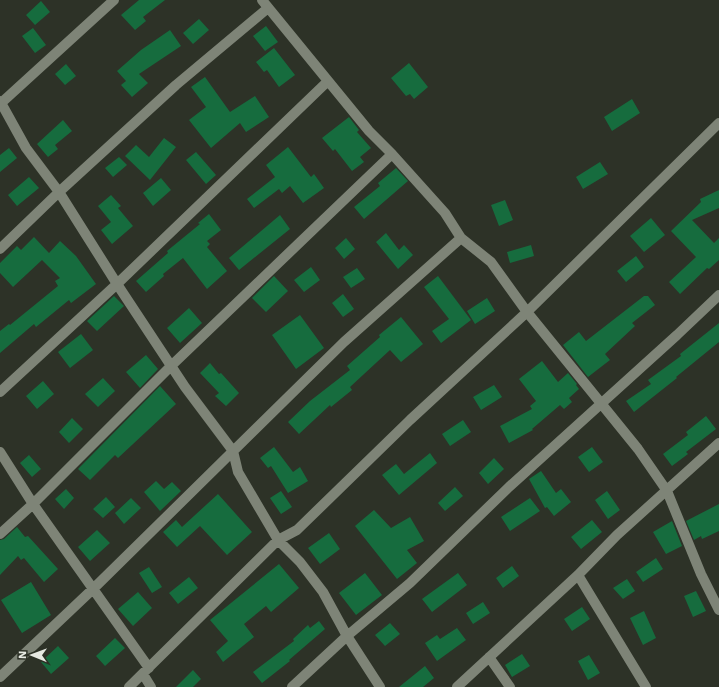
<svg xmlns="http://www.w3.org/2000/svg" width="719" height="687" font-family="'Work Sans',sans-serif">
<rect width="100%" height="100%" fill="#2d3227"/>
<path fill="#166c3e" d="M139,0h26l-22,17 3,4 -11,9 -14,-15z
M41,1l9,11 -15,13 -9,-10z
M199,19l10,11 -16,14 -10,-11z
M266,26l12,16 -13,9 -12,-15z
M33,28l13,17 -11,8 -13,-17z
M170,30l11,16 -42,28 9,9 -16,14 -11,-12 5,-4 -9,-10 24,-21z
M274,48l21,27 -16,12 -12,-17 -3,2 -8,-10z
M409,63l19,24 -14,12 -4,-5 -4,2 -15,-18z
M66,64l10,12 -11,9 -10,-11z
M205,77l25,35 25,-16 14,21 -23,15 -6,-9 -29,25 -22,-28 17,-13 -15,-20z
M632,99l8,14 -28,18 -8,-14z
M349,117l10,13 -2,2 14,16 -11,9 4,5 -12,9 -17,-22 -2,2 -11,-13z
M63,120l9,11 -17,14 3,4 -10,8 -11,-13z
M164,138l12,9 -26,33 -25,-24 11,-11 13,12z
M288,147l23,30 3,-3 10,14 -21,15 -13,-17 -8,7 -3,-4 -25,19 -7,-9 28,-22 -9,-12z
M9,148l8,10 -17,14v-17z
M196,152l20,23 -10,9 -20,-24z
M119,157l8,8 -14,12 -8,-9z
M600,162l8,12 -25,15 -7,-12z
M396,168l12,13 -44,38 -10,-12 26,-21 -2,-3z
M29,177l10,11 -22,18 -9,-11z
M161,178l10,12 -18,16 -10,-13z
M719,190v18l-27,12 22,23 5,-5v22l-10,9 -2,-1 -27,26 -11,-12 27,-25 -25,-26 30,-29 -1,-3z
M111,195l10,11 -3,2 15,18 -21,18 -11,-14 10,-8 -13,-16z
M505,200l8,20 -14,6 -8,-21z
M209,214l12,16 -14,11 3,3 -3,3 20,24 -20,18 -24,-31 -20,16 1,2 -18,16 -10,-11 32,-28 -1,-2 33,-27 -2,-1z
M280,215l10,14 -51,41 -10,-12z
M651,218l14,17 -21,17 -14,-16z
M386,233l13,17 5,-5 9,10 -15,14 -22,-27z
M34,237l15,16 11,-12 16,15 20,28 -25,19 -2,-3 -33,27 -2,-3 -34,29v-22l9,-7 1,1 48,-39 -3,-5 5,-3 -18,-18 -29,27 -13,-14v-10l17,-17 4,4z
M346,238l9,11 -11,10 -9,-11z
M531,245l3,11 -24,7 -3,-11z
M636,256l8,11 -18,15 -9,-11z
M311,267l9,13 -16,12 -10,-12z
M357,268l8,11 -14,9 -8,-11z
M274,276l14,15 -22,21 -14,-14z
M438,276l33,44 -30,23 -9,-12 17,-12 -25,-32z
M343,294l11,15 -11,8 -11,-14z
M114,296l10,10 -27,25 -10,-10z
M644,296h4l7,9 -23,18 3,3 -30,28 5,6 -22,17 -25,-32 16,-13 7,9z
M487,298l8,13 -20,13 -8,-13z
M189,308l13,15 -22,20 -13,-15z
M300,315l24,33 -28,21 -24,-34z
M401,317l22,27 -22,18 -11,-12 -40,37 2,3 -21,17 -1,-2 -31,29 -11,-12 22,-21 40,-31 -3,-4 33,-29 -1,-2z
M719,323v19l-43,35 1,1 -43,34 -8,-11 25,-17 -3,-4 33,-24 -1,-2z
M81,334l12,16 -23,18 -12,-16z
M146,355l12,14 -18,19 -14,-16z
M542,361l16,21 10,-9 9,11 -1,1 3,4 -10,9 3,4 -8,7 -4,-4 -28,24 1,1 -24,13 -9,-17 32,-17 -2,-3 6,-5 -17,-22z
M210,363l9,11 2,-1 18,20 -13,13 -11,-10 4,-3 -19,-20z
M103,378l12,13 -17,16 -13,-13z
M43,381l11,13 -17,15 -11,-13z
M494,385l8,12 -21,13 -8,-13z
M160,386l16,18 -58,54 -3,-3 -25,25 -12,-11z
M706,416l10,13 -30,23 2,2 -16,12 -9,-12 25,-19 -2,-3z
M72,418l11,11 -14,14 -10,-11z
M463,420l8,12 -21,14 -8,-12z
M274,447l19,25 7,-5 8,14 -20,12 -17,-27 -3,2 -8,-10z
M592,447l11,15 -14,10 -11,-15z
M430,453l7,10 -38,32 -17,-20 14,-11 8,10z
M29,455l12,14 -9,8 -12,-14z
M494,458l10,11 -16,15 -9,-11z
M541,471l15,22 5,-4 10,13 -17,14 -7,-9 -2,1 -16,-29z
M156,481l8,8 8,-7 9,9 -21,20 -16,-19z
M455,487l8,9 -18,15 -7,-8z
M66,489l8,9 -10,11 -9,-10z
M281,491l11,16 -11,7 -11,-16z
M607,491l13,19 -12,9 -13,-19z
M218,494l34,38 -25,23 -27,-29 -23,21 -14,-15 13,-12 6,7z
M106,497l9,10 -12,11 -10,-9z
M131,498l10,10 -17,16 -9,-11z
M530,498l10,13 -30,20 -9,-14z
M719,504v27l-17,8 -1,-3 -7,4 -8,-19z
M374,510l17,18 19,-11 14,24 -17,9 10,13 -20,16 -42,-53z
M592,520l10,12 -21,17 -10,-12z
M672,521l10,25 -16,8 -13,-22z
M17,527l8,10 3,-1 30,33 -14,13 -20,-24 -3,2 -3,-4 -18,19v-35l4,-1z
M97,530l13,13 -20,18 -12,-14z
M329,533l11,16 -20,15 -12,-16z
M656,558l7,11 -20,13 -7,-10z
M279,564l20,24 -28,24 -5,-6 -22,18 10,13 -31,25 -7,-10 12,-11 -18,-21z
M512,566l7,10 -16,12 -7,-10z
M149,567l13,20 -10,6 -13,-20z
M365,573l17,22 -26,20 -17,-22z
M458,573l9,12 -35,27 -10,-13z
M189,577l9,11 -20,16 -9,-11z
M627,579l8,12 -12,8 -10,-11z
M31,582l20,33 -29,18 -21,-33z
M696,591l10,20 -13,6 -9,-21z
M138,592l14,16 -19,18 -15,-17z
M483,602l7,11 -17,11 -7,-11z
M582,607l8,12 -18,12 -8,-12z
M644,611l12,27 -13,7 -13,-27z
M319,621l6,8 -36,31 1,1 -28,22 -9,-11 41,-31 -1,-2 15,-14 2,3z
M390,623l10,11 -15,12 -10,-11z
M457,628l9,12 -29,21 -12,-18 12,-8 3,4z
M115,638l10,10 -20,18 -9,-10z
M58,646l11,12 -18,16 -10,-12z
M522,654l8,12 -18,11 -7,-12z
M589,655l11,18 -12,7 -10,-19z
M425,666l9,12 -11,9h-24z
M193,670l8,9 -8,8h-17z"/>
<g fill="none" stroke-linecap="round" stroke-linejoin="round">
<path stroke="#7e8477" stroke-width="10" d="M262,0l107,131 23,23 53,59 16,25 30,24 36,50 111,137 29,42 34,83 18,36
M0,101l26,47 33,44 58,92 68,103 48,64 5,21 40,68 22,22 23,30 24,44 33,51
M0,104l114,-104
M0,249l59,-57 117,-107 92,-77
M0,392l117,-108 211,-203
M0,452l33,52 116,164
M0,534l33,-30 138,-138 221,-212
M578,575l68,112
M489,657l21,30
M143,674l8,13
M0,677l94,-89 250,-246 117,-104
M129,687l149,-147 19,-10 113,-110 117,-108 192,-189
M292,687l55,-51 63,-53 99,-96 168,-152 42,-40
M457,687l121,-112 39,-40 102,-92"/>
</g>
<g transform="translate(32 655) rotate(271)" stroke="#2d3227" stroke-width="3" paint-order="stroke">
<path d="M0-3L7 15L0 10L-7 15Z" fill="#e6e9e2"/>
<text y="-6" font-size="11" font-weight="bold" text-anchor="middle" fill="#e6e9e2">N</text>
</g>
</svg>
